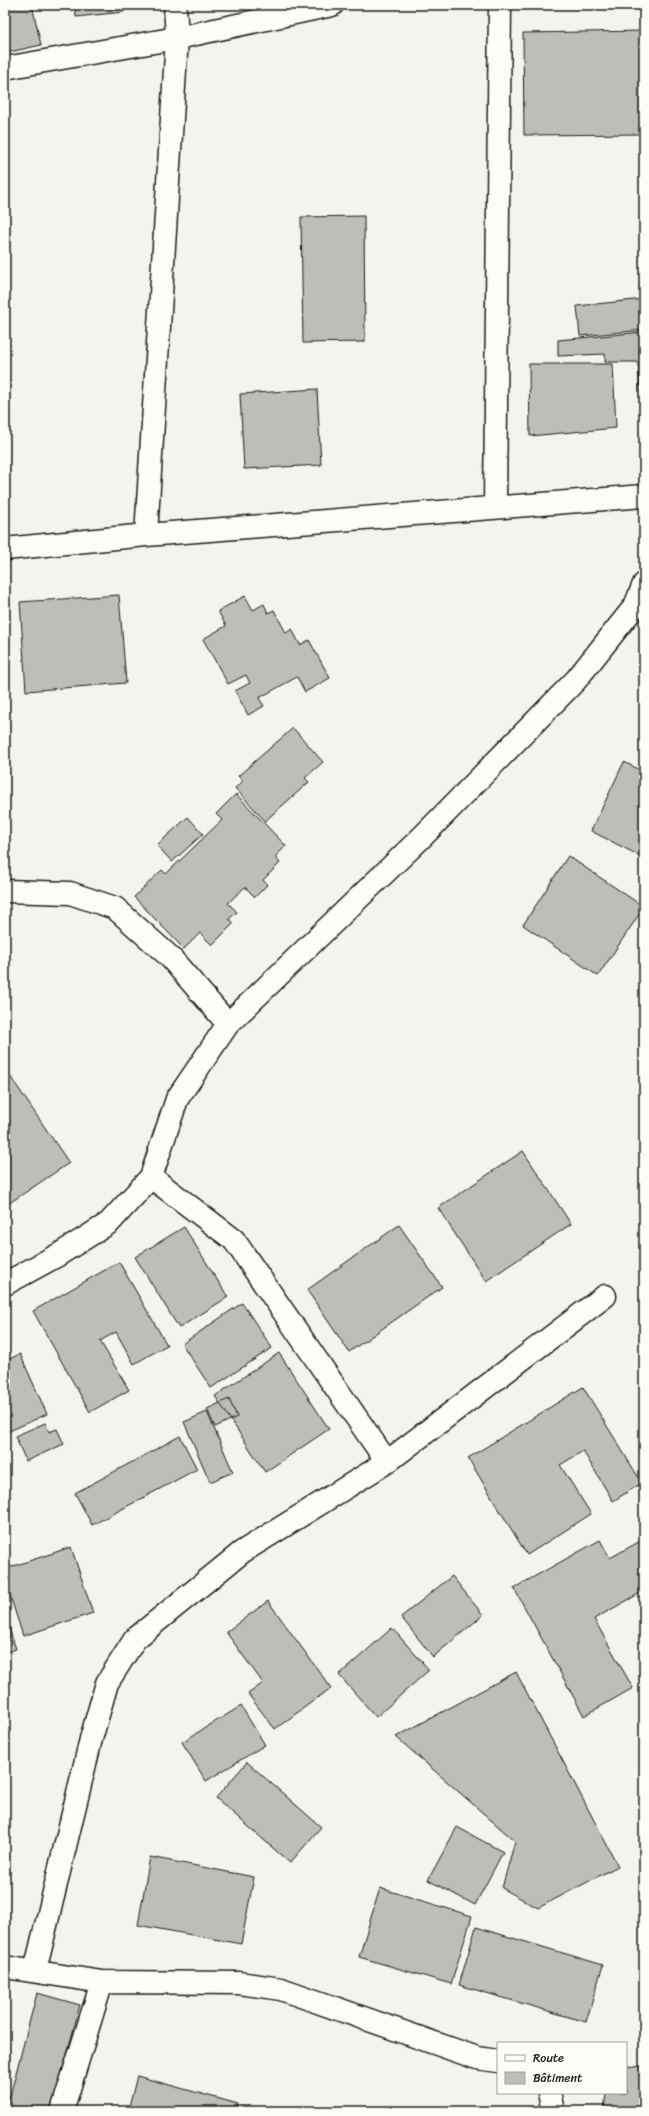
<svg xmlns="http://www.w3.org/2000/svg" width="649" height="2116" font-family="Sriracha,sans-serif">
<rect width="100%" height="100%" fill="#f4f3ee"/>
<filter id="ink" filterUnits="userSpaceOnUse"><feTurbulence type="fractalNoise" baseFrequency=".025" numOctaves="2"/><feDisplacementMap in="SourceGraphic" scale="8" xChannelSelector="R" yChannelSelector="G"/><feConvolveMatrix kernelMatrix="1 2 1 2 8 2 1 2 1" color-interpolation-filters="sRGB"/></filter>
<g filter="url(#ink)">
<path fill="#bebdba" stroke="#1c1c1c" d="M5,5h27l9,40 -36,8z
M75,5h48l1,7 -48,5z
M644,31v103l-120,1 -1,-102z
M364,216l1,126 -62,1 -2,-126z
M644,299v31l-64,6 -3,-30z
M644,332v59h-4l-2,-29h-33v-8l-47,2v-16z
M529,364h84l3,64 -86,8z
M317,389l4,76 -77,4 -4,-75z
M119,595l7,88 -100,8 -6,-89z
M245,596l8,14 11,-6 4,9 6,-3 12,23 6,-4 8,16 9,-5 21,38 -25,14 -8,-15 -38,21 5,8 -16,9 -13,-24 15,-8 -4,-8 -18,9 -25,-45 23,-13 -8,-15z
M293,728l30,34 -18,16 4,4 -44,39 -30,-33 8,-7 -5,-5z
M624,762l20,10v86l-53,-27z
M236,794l50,52 -11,11 5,6 -17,17 4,5 -12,12 -10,-10 -17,16 9,9 -8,7 5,4 -22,22 -12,-12 -16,16 -50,-52 28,-27 4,4 56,-54 -6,-6z
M188,817l15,17 -31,28 -15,-17z
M568,856l76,51 -46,69 -75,-51z
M8,1073l61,90 -64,43v-131z
M523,1151l48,73 -85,57 -48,-73z
M399,1225l43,62 -93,65 -42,-62z
M184,1227l44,70 -49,31 -44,-71z
M119,1262l48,83 -33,19 -18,-32 -16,9 29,49 -39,22 -57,-101z
M242,1303l30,45 -61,40 -29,-44z
M279,1353l50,76 -64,43 -50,-76z
M20,1354l27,60 -42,19v-72z
M583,1387l59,96 -29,18 -30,-50 -23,14 31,49 -64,41 -59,-97z
M229,1399l8,18 -22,10 -8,-18z
M207,1412l26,60 -23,10 -26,-60z
M45,1423l4,9 8,-3 7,15 -38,17 -11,-25z
M180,1436l17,33 -105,56 -17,-32z
M644,1539v52l-50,28 39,69 -49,28 -70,-128 86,-48 10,18z
M71,1547l22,66 -70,23 -18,-56v-11z
M452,1576l31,39 -50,42 -32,-40z
M268,1601l63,87 -56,41 -27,-35 15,-11 -37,-51z
M5,1616l11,33 -11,4z
M392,1628l37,42 -53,47 -37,-42z
M516,1672l102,194 -80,42 -36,-20 13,-47 -119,-104z
M241,1706l24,39 -59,36 -24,-39z
M247,1762l74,65 -31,36 -74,-65z
M457,1827l46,25 -28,53 -47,-25z
M150,1857l104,20 -13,67 -103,-19z
M380,1888l92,28 -21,68 -92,-27z
M476,1927l127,38 -17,57 -127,-37z
M37,1993l43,12 -28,106h-46z
M5,2035l2,1 -2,15z
M626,2066l18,1v44h-40l2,-18h20z
M137,2076l101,28 -2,7h-108z
M395,2107l19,4h-19z"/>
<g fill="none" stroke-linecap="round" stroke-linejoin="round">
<defs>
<path id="street" d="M5,68l172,-30 155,-33
M495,507l5,-502
M146,535l31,-497 -2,-33
M5,549l141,-14 498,-39
M5,891l65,2 45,15 55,49 58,67
M151,1177l83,63 153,222
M5,1284l53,-29 51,-32 42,-46 26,-78 51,-75 195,-188 153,-156 59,-74 9,-22
M5,1967l97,15 137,1 42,6 196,69 21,3
M35,1971l56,-232 16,-56 28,-44 107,-87 145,-90 218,-166
M549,2093l4,18
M62,2111l40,-129"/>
</defs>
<use href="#street" stroke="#1c1c1c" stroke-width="25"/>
<use href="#street" stroke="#fdfcf7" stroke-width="22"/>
</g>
</g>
<rect width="649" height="2116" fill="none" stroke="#fdfcf7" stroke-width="20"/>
<rect x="10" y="10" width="629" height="2096" fill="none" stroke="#1c1c1c" stroke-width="1.5" filter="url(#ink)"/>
<rect x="497" y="2042" width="130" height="52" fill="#fdfcf7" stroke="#a3a29f"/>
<rect x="505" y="2055" width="20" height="6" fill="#fdfcf7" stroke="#a3a29f"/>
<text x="533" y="2062" font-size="12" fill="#1c1c1c">Route</text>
<rect x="505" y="2072" width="20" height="12" fill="#bebdba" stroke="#a3a29f"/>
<text x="533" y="2082" font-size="12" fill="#1c1c1c">Bâtiment</text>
</svg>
